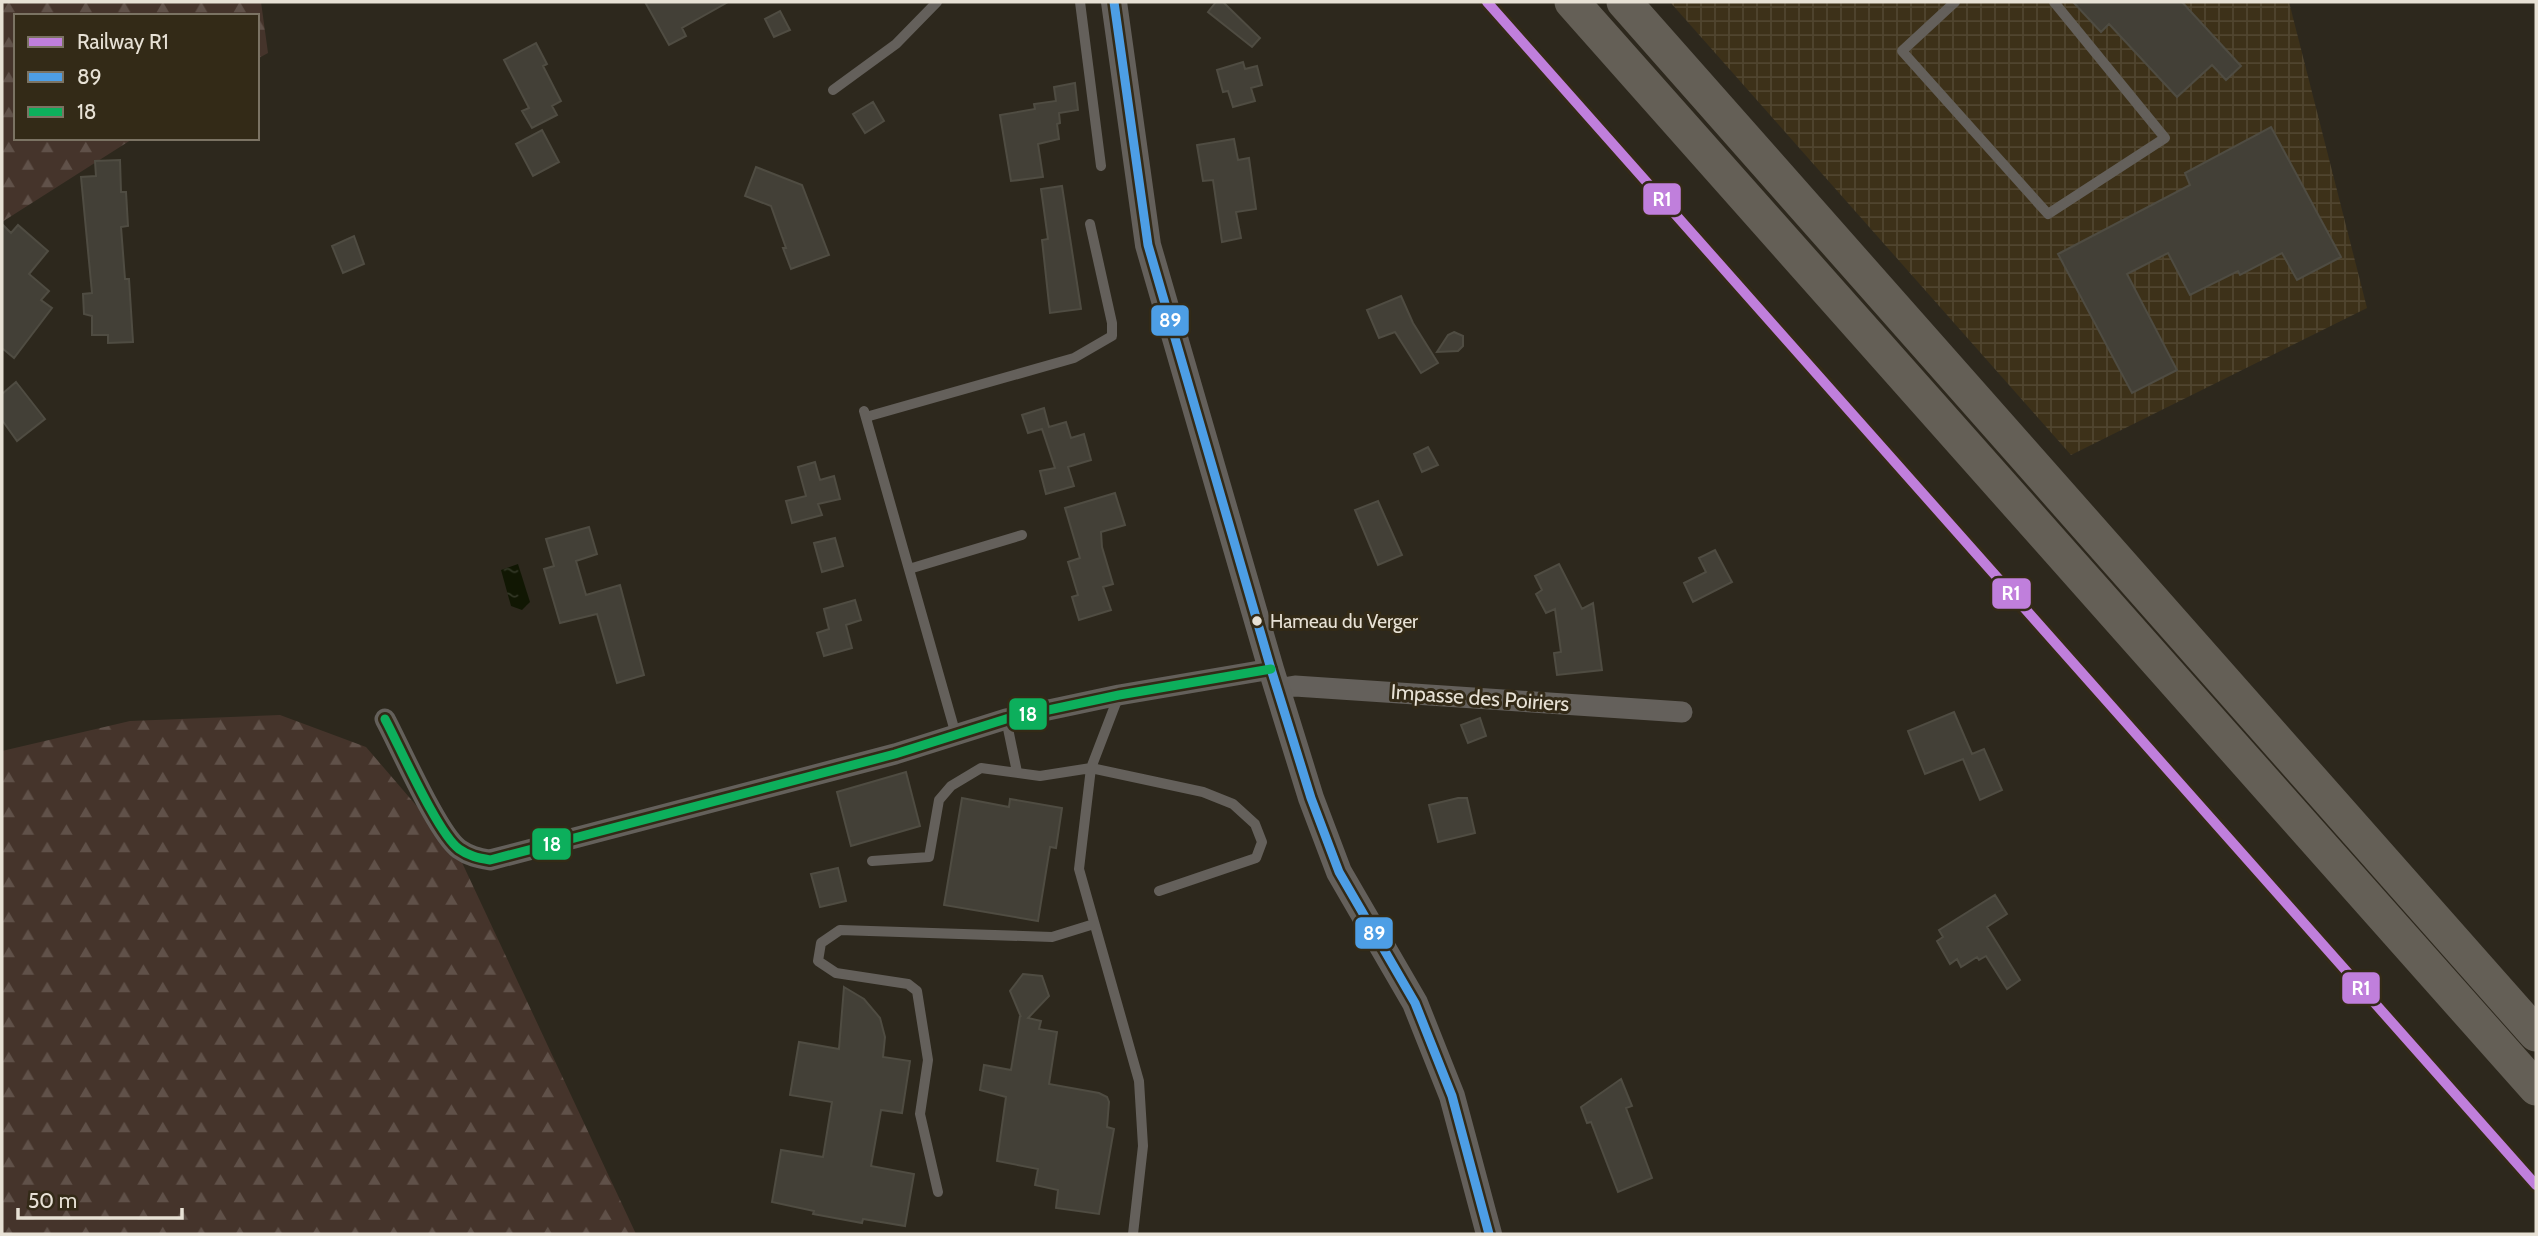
<svg xmlns="http://www.w3.org/2000/svg" width="2538" height="1236" font-family="Cabin,sans-serif">
<defs>
<pattern id="industrial-grid" width="8" height="8" patternUnits="userSpaceOnUse" patternTransform="scale(1.75)"><rect width="8" height="8" fill="#3d3119"/><path d="M0 4h8M4 0v8" fill="none" stroke="#50452f"/></pattern>
<pattern id="forest-firs" width="22" height="20" patternUnits="userSpaceOnUse" patternTransform="scale(1.75)"><rect width="22" height="20" fill="#45342b"/><path d="M5 1l3.5 6h-7zM16 11l3.5 6h-7z" fill="#605149"/></pattern>
<pattern id="water-ripples" width="26" height="14" patternUnits="userSpaceOnUse" patternTransform="scale(1.75)"><rect width="26" height="14" fill="#111703"/><path d="M2 4q2-2 4 0t4 0M15 11q2-2 4 0t4 0" fill="none" stroke="#343827"/></pattern>
</defs>
<rect width="100%" height="100%" fill="#2d281d"/>
<path fill="url(#industrial-grid)" d="M1670,2h619l78,306 -296,147z"/>
<path fill="url(#forest-firs)" d="M2,2h259l7,51 -11,6v-43h-241v122h118l-132,84z
M280,715l86,32 92,107 178,380h-634v-483l128,-30z"/>
<path fill="url(#water-ripples)" d="M518,564l12,38 -8,8 -11,-4 -10,-36z"/>
<path fill="#434037" stroke="#4f4c42" stroke-width="2" d="M645,2h83l-46,26 4,8 -17,9z
M1216,2h7l37,36 -8,9 -44,-35z
M2073,2h109l59,64 -15,14 -14,-15 -35,32 -68,-73 -8,8z
M780,11l10,19 -16,7 -9,-18z
M536,43l11,21 -4,2 18,35 -9,5 5,9 -25,13 -10,-17 7,-3 -25,-48z
M1243,62l2,7 12,-3 5,19 -11,3 4,13 -22,6 -5,-16 -5,1 -6,-22z
M1075,83l3,27 -19,3 1,10 -3,1 2,15 -21,5 5,33 -32,4 -11,-66 35,-6 -1,-5 22,-3 -2,-14z
M873,102l11,19 -19,12 -12,-19z
M2271,127l70,130 -44,23 -15,-27 -42,22 -2,-4 -48,24 -22,-42 -41,21 50,96 -45,23 -74,-139 132,-69 -5,-12z
M542,130l17,32 -26,14 -17,-32z
M1234,139l4,21 11,-2 7,51 -20,3 5,26 -19,4 -9,-62 -10,1 -6,-36z
M120,160l1,32h5l2,34 -7,1 4,52h4l4,63 -25,1v-8h-16v-19l-8,-2 -1,-20 9,-1 -11,-116 15,-1 -1,-15z
M756,167l46,18 27,70 -38,14 -8,-21h3l-15,-42 -26,-10z
M1062,186l19,123 -31,4 -8,-73 6,-1 -7,-50z
M2,224l9,9 7,-8 30,26 -19,23 20,17 -8,9 11,8 -38,50 -12,-10z
M354,236l10,28 -21,9 -11,-27z
M1401,296l12,27 25,40 -17,10 -26,-41 -16,6 -12,-28z
M1454,332l9,4v10l-5,5 -21,1 11,-17z
M16,382l29,37 -28,22 -15,-21v-26z
M1044,408l5,19 17,-5 5,16 13,-4 7,26 -23,7 6,19 -28,8 -6,-23 15,-3 -13,-39 -14,4 -6,-18z
M1428,447l10,18 -16,7 -8,-18z
M815,462l5,18 14,-4 6,23 -22,5 4,11 -30,8 -6,-22 20,-5 -8,-29z
M1115,493l10,32 -24,7 1,15 11,37 -10,3 8,23 -32,10 -7,-23 6,-2 -10,-33 12,-4 -15,-50z
M1378,501l24,54 -24,10 -23,-55z
M589,527l8,27 -21,7 10,34 34,-10 24,90 -27,8 -20,-69 -37,9 -16,-54 10,-3 -8,-27z
M835,538l8,28 -21,6 -8,-29z
M1715,550l17,32 -39,20 -9,-19 22,-11 -7,-14z
M1559,564l23,45 11,-6 9,67 -45,5 -3,-22 7,-1 -6,-43 -9,4 -10,-19 6,-4 -7,-14z
M855,600l6,20 -15,5 6,23 -28,8 -7,-23 12,-4 -5,-20z
M1954,712l18,42 12,-5 18,41 -22,10 -17,-41 -38,15 -17,-43z
M1480,718l6,18 -18,7 -7,-18z
M906,772l14,54 -69,20 -14,-54z
M962,798l47,9 1,-8 52,9 -6,40 -6,-1 -12,74 -94,-16z
M1458,798h9l8,35 -37,9 -9,-37z
M838,868l8,33 -26,6 -9,-33z
M1995,895l12,19 -20,13 33,53 -13,9 -21,-33 -7,4 -2,-3 -16,10 -4,-8 -7,5 -13,-23 6,-4 -4,-7z
M1023,974l19,2 7,20 -21,22 13,3 -2,8 18,3 -8,52 50,9 8,4 2,5 -2,25 7,2 -15,85 -43,-6 2,-18 -23,-5 3,-16 -41,-8 9,-64 -26,-7 4,-25 27,5 9,-54 1,1 -11,-26z
M844,987l20,12 16,19 5,19 -2,20 27,4 -8,52 -21,-3 -10,56 43,8 -9,52 -42,-7 -1,4 -49,-9 1,-3 -42,-9 9,-52 42,7 9,-55 -42,-7 9,-53 40,7z
M1621,1079l11,27 -6,2 26,70 -34,14 -27,-70 -4,1 -6,-16z"/>
<g fill="none" stroke-linecap="round" stroke-linejoin="round">
<path stroke="#64605b" stroke-width="10" d="M1080,2l21,164
M1955,2l-53,49 146,163 117,-76 -111,-136
M833,90l63,-46 41,-42
M864,411l92,324
M866,417l208,-59 38,-22v-13l-22,-99
M909,569l113,-34
M1119,695l-28,73 -12,101 60,212 4,65 -10,88
M1006,719l11,53
M872,861l57,-4 10,-57 12,-14 30,-18 59,8 51,-8 112,24 30,12 22,20 7,18 -6,16 -97,33
M938,1192l-18,-78 8,-54 -11,-69 -9,-7 -72,-11 -18,-12 3,-18 19,-13 212,7 42,-13"/>
<path stroke="#64605b" stroke-width="21" d="M1277,689l18,-3 387,26
M385,719c15,28 53,115 74,130 10,7 19,9 31,11l405,-106 111,-35 113,-24 152,-26"/>
<path stroke="#64605b" stroke-width="26" d="M1114,2l34,243 123,424 40,129 28,74 76,131 37,93 37,138"/>
<path stroke="#645f56" stroke-width="35" d="M1572,2l964,1086
M1624,2l912,1032"/>
<defs>
<path id="bus-1" d="M1114,2l34,243 123,424 40,129 28,74 76,131 37,93 37,138"/>
<path id="bus-2" d="M385,719c15,28 53,115 74,130 10,7 19,9 31,11l405,-106 111,-35 113,-24 152,-26"/>
</defs>
<use href="#bus-1" stroke="#332a17" stroke-width="14"/>
<use href="#bus-2" stroke="#332a17" stroke-width="14"/>
<use href="#bus-1" stroke="#4d9ee5" stroke-width="9"/>
<use href="#bus-2" stroke="#0daf5c" stroke-width="9"/>
<defs>
<path id="rail-1" d="M1487,2l1049,1183"/>
</defs>
<use href="#rail-1" stroke="#332a17" stroke-width="16"/>
<use href="#rail-1" stroke="#c07fdc" stroke-width="10"/>
</g>
<circle fill="#e7e1d5" stroke="#332a17" stroke-width="2.5" cx="1257" cy="621" r="6"/>
<g text-anchor="middle" stroke-width="6" stroke-linejoin="round" paint-order="stroke">
<g font-size="19" fill="#e7e1d5" stroke="#332a17" text-anchor="start">
<text x="1270" y="628">Hameau du Verger</text>
</g>
<g font-size="21" fill="#e7e1d5" stroke="#332a17">
<text transform="translate(1480 698) rotate(4)" y="7">Impasse des Poiriers</text>
</g>
</g>
<g stroke="#332a17" stroke-width="2.5">
<rect x="1642" y="182" width="40" height="34" rx="7" fill="#c07fdc"/>
<rect x="1150" y="304" width="40" height="33" rx="7" fill="#4d9ee5"/>
<rect x="1991" y="577" width="41" height="33" rx="7" fill="#c07fdc"/>
<rect x="1008" y="697" width="40" height="34" rx="7" fill="#0daf5c"/>
<rect x="531" y="827" width="41" height="34" rx="7" fill="#0daf5c"/>
<rect x="1354" y="916" width="40" height="34" rx="7" fill="#4d9ee5"/>
<rect x="2341" y="971" width="40" height="34" rx="7" fill="#c07fdc"/>
</g>
<g font-size="19" text-anchor="middle" font-weight="bold" fill="#fff">
<text x="1662" y="206">R1</text>
<text x="1170" y="327">89</text>
<text x="2011" y="600">R1</text>
<text x="1028" y="721">18</text>
<text x="552" y="851">18</text>
<text x="1374" y="940">89</text>
<text x="2361" y="995">R1</text>
</g>
<rect width="2538" height="1236" fill="none" stroke="#e7e1d5" stroke-width="7"/>
<rect x="14" y="14" width="245" height="126" fill="#332a17" stroke="#7b7363" stroke-width="2"/>
<rect x="28" y="37" width="35" height="10" fill="#c07fdc" stroke="#7b7363" stroke-width="2"/>
<text x="77" y="49" font-size="21" fill="#e7e1d5">Railway R1</text>
<rect x="28" y="72" width="35" height="10" fill="#4d9ee5" stroke="#7b7363" stroke-width="2"/>
<text x="77" y="84" font-size="21" fill="#e7e1d5">89</text>
<rect x="28" y="107" width="35" height="10" fill="#0daf5c" stroke="#7b7363" stroke-width="2"/>
<text x="77" y="119" font-size="21" fill="#e7e1d5">18</text>
<path d="M18 1208v10h164v-10" fill="none" stroke="#e7e1d5" stroke-width="3.5"/>
<text x="28" y="1208" font-size="21" fill="#e7e1d5" stroke="#332a17" stroke-width="5" paint-order="stroke">50 m</text>
</svg>
